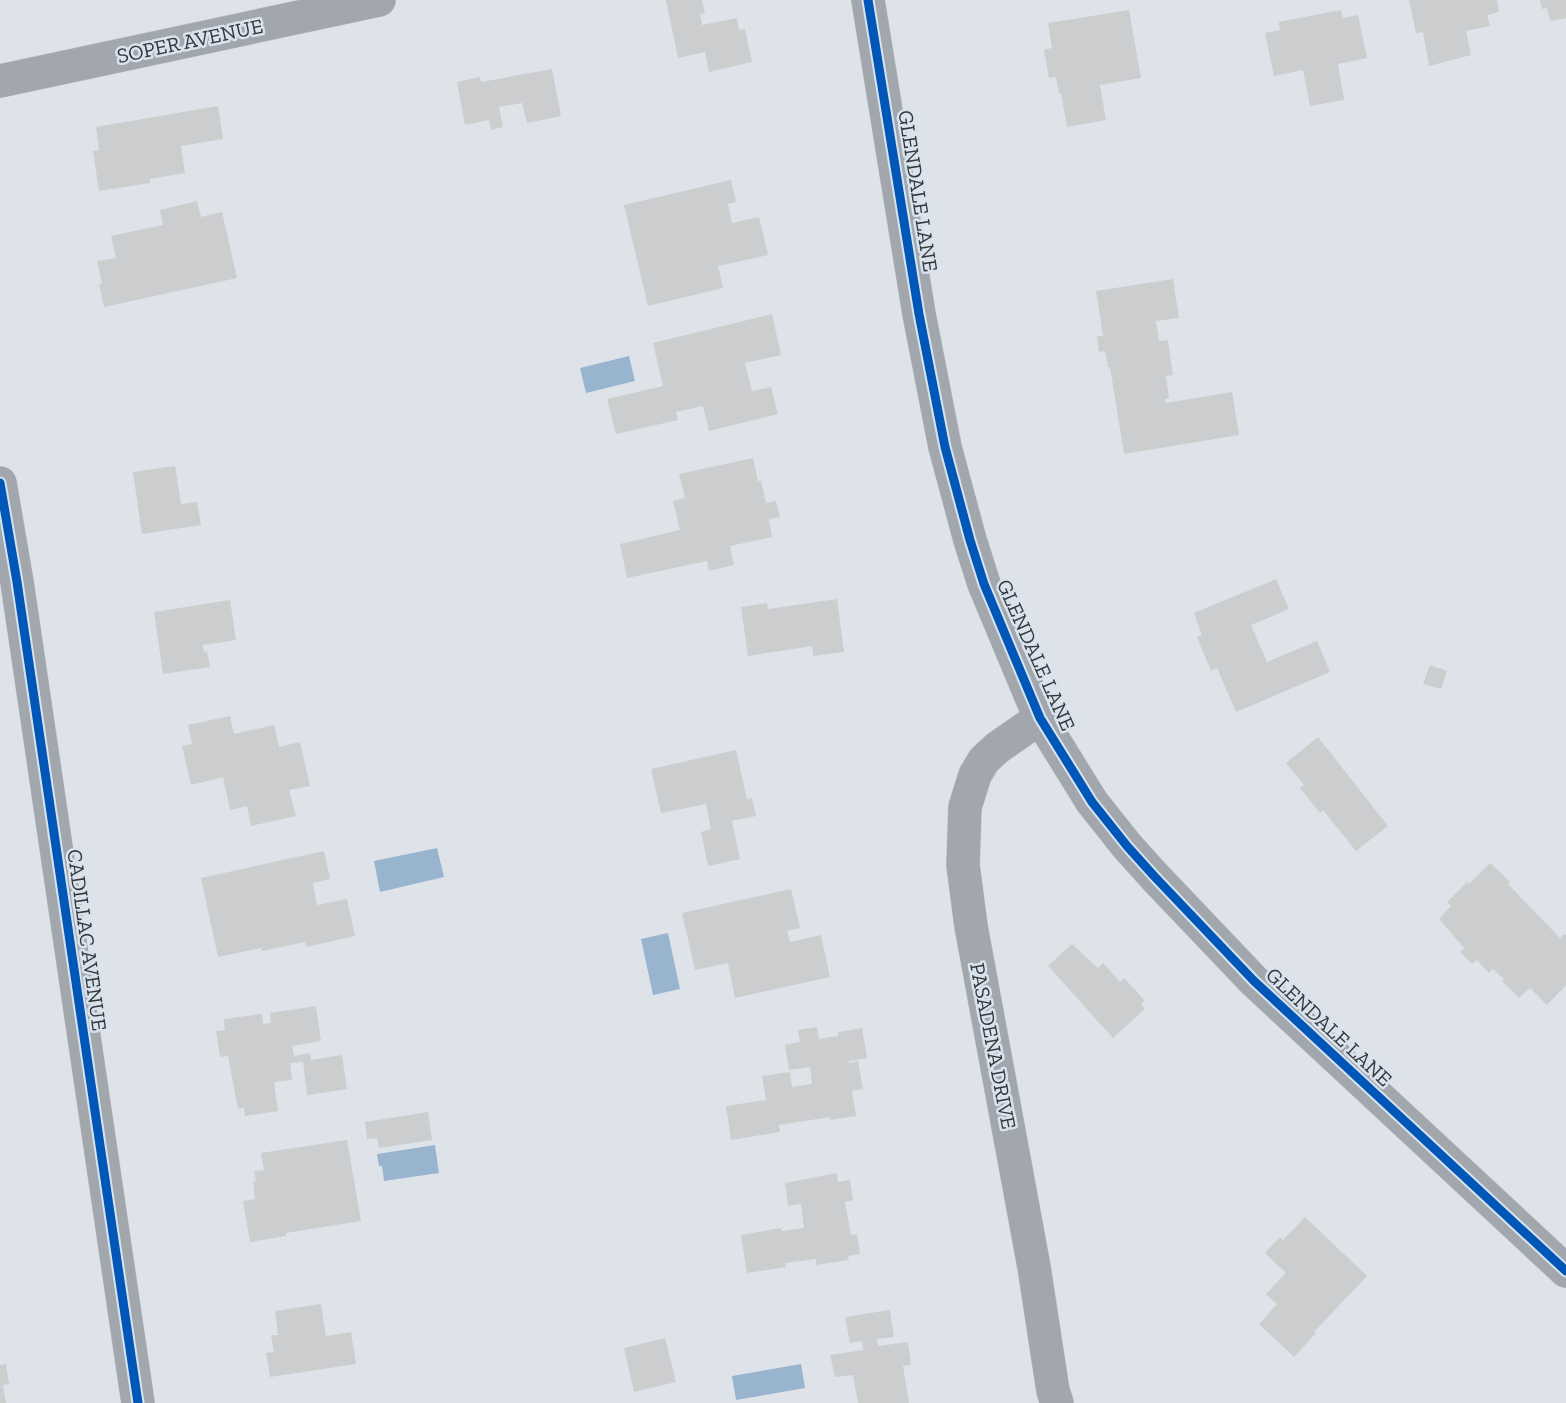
<svg xmlns="http://www.w3.org/2000/svg" width="1566" height="1403" font-family="'Zilla Slab',serif">
<rect width="100%" height="100%" fill="#dee3e9"/>
<path fill="#99b4cf" d="M629,356l6,25 -49,12 -6,-25z
M437,848l7,29 -64,15 -6,-31z
M668,933l12,56 -27,6 -12,-56z
M435,1145l4,28 -55,8 -2,-15h-3l-2,-12z
M801,1364l4,24 -69,12 -4,-24z"/>
<path fill="#cccdce" d="M666,0h36l3,13 -5,1 2,11 35,-7 2,12 6,-1 7,33 -43,10 -4,-20 -27,6z
M1409,0h88l2,12 -12,3 3,11 -24,5 5,24 -42,11 -6,-34 -7,1z
M1540,0h26v18l-16,3 -3,-13 -5,1z
M1129,10l12,68 -41,7 6,35 -39,7 -6,-34 -2,1 -3,-17 -7,1 -5,-28 8,-2 -4,-25z
M1341,10l2,8 15,-3 9,43 -29,6 6,36 -34,6 -7,-36 -29,6 -9,-43 15,-3 -1,-8z
M552,69l9,47 -34,7 -5,-20 -23,4 4,20 -12,3 -2,-10 -24,5 -8,-43 23,-5 1,5z
M218,106l5,33 -42,7 4,27 -35,6v4l-51,8 -6,-40 6,-1 -3,-23z
M731,180l5,22 -8,2 4,19 27,-6 9,38 -50,11 5,22 -75,18 -24,-101z
M197,201l4,16 21,-5 15,66 -133,29 -5,-23 3,-1 -5,-22 19,-3 -5,-22 52,-11 -3,-15z
M1173,279l6,39 -23,3 3,20 9,-1 5,35 -7,1 3,22 -4,1 1,4 66,-11 7,43 -115,19 -14,-87h-2l-3,-16 -6,1 -2,-16h6l-7,-45z
M772,314l9,41 -36,8 7,28 19,-4 7,27 -69,17 -6,-25 -27,6 2,8 -62,14 -9,-35 56,-13 -10,-43z
M753,458l5,23h3l5,22 10,-2 4,16 -11,2 3,18 -42,9 4,19 -25,6 -2,-10 -80,17 -7,-34 60,-14 -7,-29 12,-3 -6,-24z
M175,466l6,38 16,-2 4,23 -59,9 -9,-62z
M1276,579l13,30 -38,16 16,37 50,-21 13,31 -94,40 -19,-44 -6,3 -14,-34 5,-2 -8,-22z
M837,599l7,53 -31,4 -1,-10 -64,10 -7,-49 26,-4 1,6z
M230,600l6,40 -33,5 1,7 3,-1 3,16 -47,7 -9,-62z
M1430,665l17,6 -6,18 -18,-5z
M230,716l4,18 40,-9 5,22 21,-5 10,44 -21,4 7,26 -45,10 -4,-20 -17,4 -7,-33 -32,8 -9,-39 10,-2 -4,-19z
M1318,737l70,89 -32,25 -33,-41 -3,3 -20,-25 4,-3 -18,-22z
M736,750l11,49 5,-1 4,18 -24,5 8,38 -32,7 -7,-34 10,-3 -5,-25 -45,9 -10,-44z
M324,851l6,28 -17,4 4,22 30,-6 8,37 -49,11 -1,-5 -43,9 -1,-3 -43,9 -17,-79z
M1490,863l20,19 -2,2 52,54 4,-4 2,1v50l-19,20 -17,-17 -11,10 -17,-17 2,-2 -11,-10 -4,4 -12,-13 -5,4 -12,-12 4,-4 -25,-29 12,-13 -4,-4 20,-20 2,2z
M791,889l9,39 -13,3 3,11 31,-7 9,42 -95,21 -7,-35 -33,7 -13,-57z
M1072,944l26,24 5,-5 17,19 4,-4 21,23 -4,3 4,5 -32,29 -65,-72z
M316,1006l5,35 -29,5 2,10 16,-3 1,7 31,-5 5,34 -40,6 -4,-33 -13,1 2,17 -18,2 4,29 -33,5 -1,-8 -6,1 -10,-53 -8,1 -4,-26 9,-1 -1,-11 38,-5 1,10 8,-1 -1,-10z
M817,1027l2,12 19,-3v-4l24,-4 5,30 -18,3v2l9,-2 5,28 -11,2 4,25 -26,4v-3l-51,8 1,7 -49,8 -5,-34 40,-6 -4,-24 28,-4 2,15 20,-3 -2,-17 -21,3 -4,-25 15,-3 -2,-12z
M428,1112l4,28 -53,8 -2,-10 -10,1 -2,-17z
M347,1140l14,81 -75,12v3l-36,6 -7,-41 12,-2 -2,-17 3,-1 -2,-10 10,-1 -3,-17z
M837,1173l1,9 12,-2 3,20 -8,2 6,33 6,-1 3,20 -12,2 1,4 -33,5v-6l-31,4 1,4 -39,6 -6,-38 40,-7 1,3 22,-3 -3,-24 -13,2 -3,-23z
M1305,1217l62,59 -53,56 2,1 -22,24 -35,-33 18,-20 -11,-10 20,-21 -21,-20 15,-16 3,3z
M321,1304l5,32 25,-4 5,32 -86,13 -4,-24 8,-1 -3,-17h7l-3,-24z
M890,1310l4,27 -17,2 1,7 30,-4 3,23 -8,1 6,37h-51l-5,-28 -18,2 -5,-22 33,-5 -1,-9 -12,2 -5,-26z
M665,1338l11,44 -42,10 -10,-44z
M6,1364l3,20 -6,1 3,18h-6v-38z"/>
<g fill="none" stroke-linecap="round" stroke-linejoin="round">
<defs>
<path id="minor" d="M868,0l51,314 26,133 25,93 14,44 56,134 52,84 35,44 27,30 100,105 312,290
M0,81l379,-81
M0,483l17,99 121,821
M1040,718l-43,30 -13,12 -9,15 -10,32 -2,58 8,61 63,341 19,124 4,12"/>
</defs>
<use href="#minor" stroke="#bdc1c6" stroke-width="34"/>
<use href="#minor" stroke="#a1a7ad" stroke-width="33"/>
<defs>
<path id="cycleway" d="M868,0l51,314 26,133 25,93 14,44 56,134 52,84 35,44 27,30 100,105 312,290
M0,483l17,99 121,821"/>
</defs>
<use href="#cycleway" stroke="#d9e3ee" stroke-width="13"/>
<use href="#cycleway" stroke="#0057b8" stroke-width="9"/>
</g>
<g text-anchor="middle" stroke-width="5" stroke-linejoin="round" paint-order="stroke">
<g font-size="21" fill="#34383c" stroke="#d9e3ee">
<text transform="translate(190 41) rotate(-12)" y="7">SOPER AVENUE</text>
<text transform="translate(918 191) rotate(81)" y="7">GLENDALE LANE</text>
<text transform="translate(1036 655) rotate(66)" y="7">GLENDALE LANE</text>
<text transform="translate(87 940) rotate(82)" y="7">CADILLAC AVENUE</text>
<text transform="translate(1329 1027) rotate(43)" y="7">GLENDALE LANE</text>
<text transform="translate(993 1046) rotate(79)" y="7">PASADENA DRIVE</text>
</g>
</g>
</svg>
